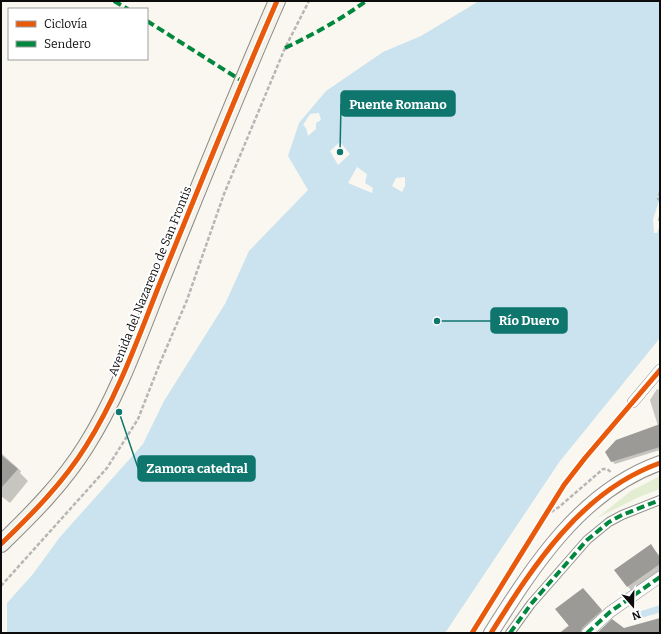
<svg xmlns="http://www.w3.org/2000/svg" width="661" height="634" font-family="Bitter,serif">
<rect width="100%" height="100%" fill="#f9f7f0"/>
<path fill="#e2edd2" d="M660,476v13l-21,8 -42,21 34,-27z"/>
<path fill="#cae3ef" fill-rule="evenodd" d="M479,1h181v197l-7,21 1,14h3l3,-8v113l-100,123 -115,172h-438v-30l26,-29 27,-37 83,-93 21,-43 61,-97 24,-53 59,-61 -20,-34 11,-33 27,-32 57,-39 38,-16zM319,113l2,7 -5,3v6l-8,7 -2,-8 -3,-3 7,-11zM340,142l10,12 -12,11 -8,-14zM357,167l10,7 -2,9 8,5 -1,5 -24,-10zM405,177v9l-3,6 -10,-6 4,-8z
M660,605v9l-2,-1 -24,7 -2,-6z"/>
<path fill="#0003" d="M657,389l3,1v60l-45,14 -3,-3 46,-35 -8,-26z
M1,453l20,18 -1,2 8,8 -18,22 -9,-7z
M651,546l9,10v17l-27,19 -5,-5z
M589,595l17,21 -18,17h-29l10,-8z"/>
<path fill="#9c9a96" d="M660,424v23l-49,15 -6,-10 11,-12z
M1,455l17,14 -17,19z
M651,544l9,14v6l-33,23 -13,-17z
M583,588l19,22 -20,18 -2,5h-20l9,-7 -14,-17z
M660,618v15h-63l15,-14 12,9z"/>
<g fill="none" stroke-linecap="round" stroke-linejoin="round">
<defs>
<path id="pedestrian" d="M510,633l21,-29 56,-64 22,-18 13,-7 38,-15"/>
<path id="minor" d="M633,402l27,-32
M587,633l23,-21 50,-35"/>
<path id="tertiary" d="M491,633c43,-68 90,-142 169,-170"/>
<path id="secondary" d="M1,544c31,-30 62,-61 85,-98 33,-52 53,-111 76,-168 38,-93 75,-186 115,-277"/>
</defs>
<use href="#pedestrian" stroke="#93928f" stroke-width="10"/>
<use href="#minor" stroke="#93928f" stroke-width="12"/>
<use href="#tertiary" stroke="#93928f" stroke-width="16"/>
<use href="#secondary" stroke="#898885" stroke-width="18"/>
<path stroke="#b7b6b5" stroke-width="2.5" stroke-dasharray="4 2" stroke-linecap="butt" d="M660,192l-2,7 2,1
M659,221l1,-4
M546,515l13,-8 44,-38h4l5,4
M1,586l106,-118 31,-49 22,-56 27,-63 37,-106 61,-146 24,-47"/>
<use href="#pedestrian" stroke="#fefefd" stroke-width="8"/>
<use href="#minor" stroke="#fefefd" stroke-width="11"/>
<use href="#tertiary" stroke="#fefefd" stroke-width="14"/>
<use href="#secondary" stroke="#f4f2e9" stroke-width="16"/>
<path stroke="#00873e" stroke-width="4" stroke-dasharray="8 4" stroke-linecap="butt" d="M114,1l14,8
M147,21l95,60
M285,48c29,-14 55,-28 81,-47
M510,633l21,-29 56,-64 22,-18 13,-7 38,-15
M587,633l23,-21 50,-35"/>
<defs>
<path id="cycleway" d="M1,544c31,-30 62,-61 85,-98 33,-52 53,-111 76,-168 38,-93 75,-186 115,-277
M472,633l92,-148 21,-27 75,-88
M491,633c43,-68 90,-142 169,-170"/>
</defs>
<use href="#cycleway" stroke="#fff" stroke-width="8"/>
<use href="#cycleway" stroke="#e8590c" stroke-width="5"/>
</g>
<g text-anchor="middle" stroke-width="4" stroke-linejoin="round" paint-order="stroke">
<g font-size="12" fill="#0c0c0c" stroke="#fff">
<text transform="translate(150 281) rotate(-68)" y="4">Avenida del Nazareno de San Frontis</text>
</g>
</g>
<path fill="none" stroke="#0f766e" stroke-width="1.5" d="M340 152L341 104M437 321L491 321M119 412L138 468"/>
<g fill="#0f766e" stroke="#fff" stroke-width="1.5">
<circle cx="340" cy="152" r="4"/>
<circle cx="437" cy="321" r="4"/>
<circle cx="119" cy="412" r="4"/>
</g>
<g fill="#0f766e" stroke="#0f766e" stroke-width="1.5">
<rect x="341" y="91" width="114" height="25" rx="4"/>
<rect x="491" y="308" width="76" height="25" rx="4"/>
<rect x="138" y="456" width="117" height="25" rx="4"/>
</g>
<g font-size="13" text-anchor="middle" font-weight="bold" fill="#fff">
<text x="398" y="109">Puente Romano</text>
<text x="529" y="325">Río Duero</text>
<text x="197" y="473">Zamora catedral</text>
</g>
<rect width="661" height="634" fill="none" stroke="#0c0c0c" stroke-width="4"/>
<rect x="8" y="8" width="140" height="52" fill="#ffffff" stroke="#9e9e9e"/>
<rect x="16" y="21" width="20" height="6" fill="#e8590c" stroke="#9e9e9e"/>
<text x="44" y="28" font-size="12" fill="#0c0c0c">Ciclovía</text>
<rect x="16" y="41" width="20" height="6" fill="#00873e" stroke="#9e9e9e"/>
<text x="44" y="48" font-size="12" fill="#0c0c0c">Sendero</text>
<g transform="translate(633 606) rotate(160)" stroke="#ffffff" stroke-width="3" paint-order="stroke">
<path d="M0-3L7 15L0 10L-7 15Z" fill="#0c0c0c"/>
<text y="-6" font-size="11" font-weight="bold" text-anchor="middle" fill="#0c0c0c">N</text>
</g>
</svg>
